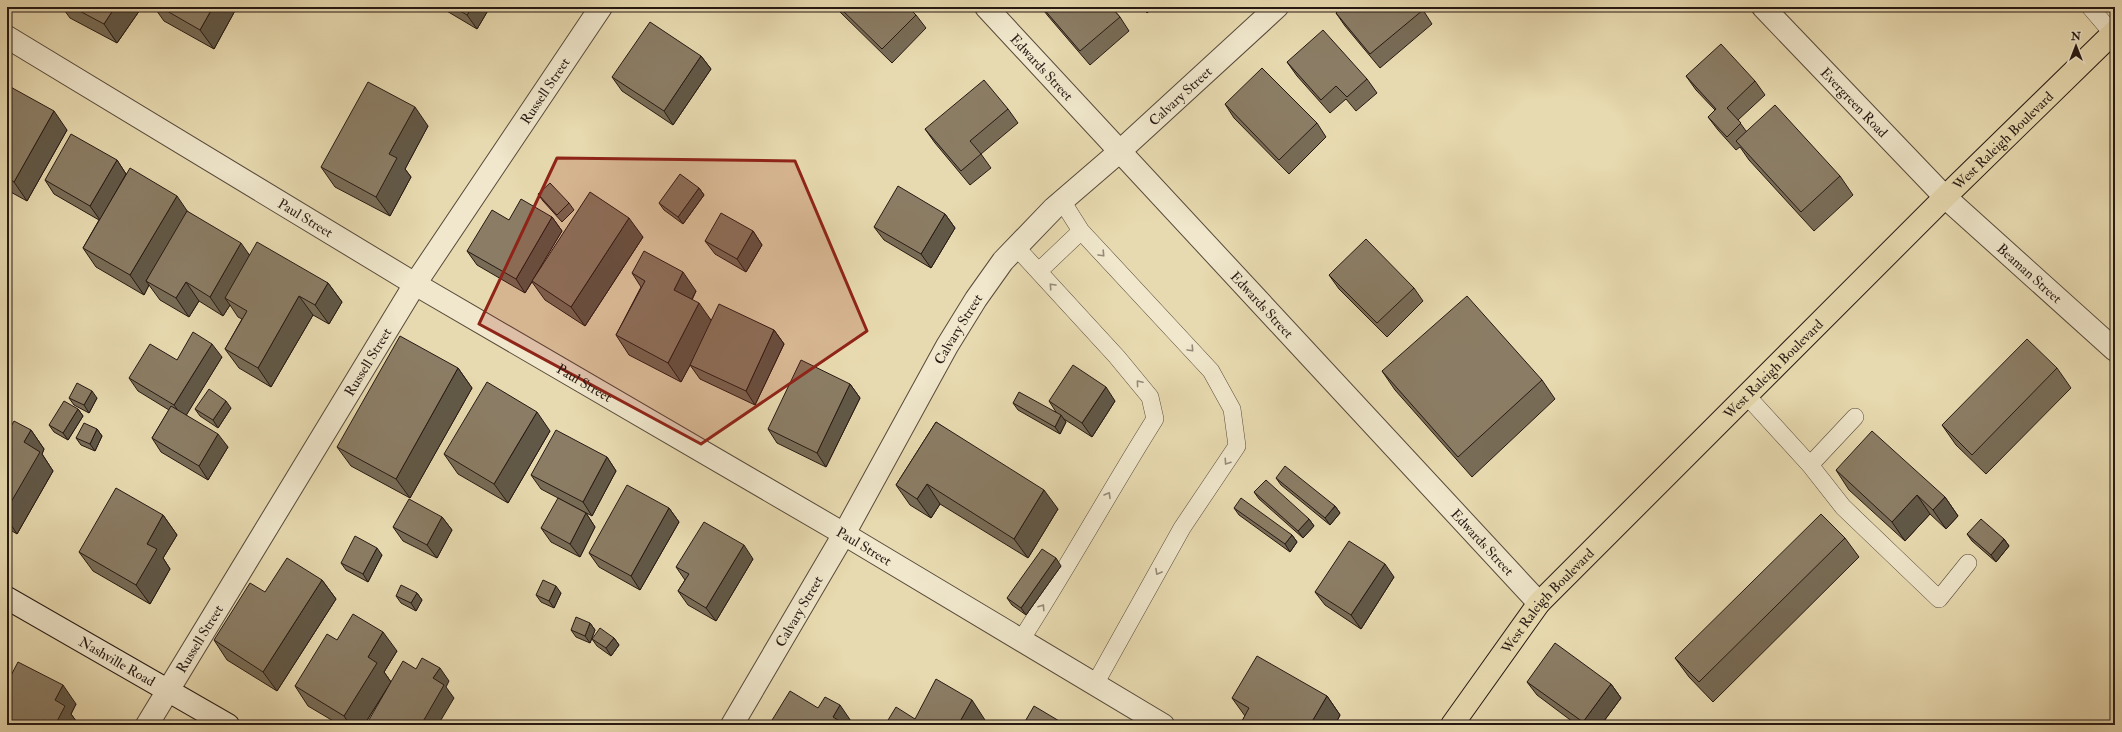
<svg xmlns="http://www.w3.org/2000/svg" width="2122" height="732" font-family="'IM FELL Double Pica',serif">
<rect width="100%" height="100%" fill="#e8dab0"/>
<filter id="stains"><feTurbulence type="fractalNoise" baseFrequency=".005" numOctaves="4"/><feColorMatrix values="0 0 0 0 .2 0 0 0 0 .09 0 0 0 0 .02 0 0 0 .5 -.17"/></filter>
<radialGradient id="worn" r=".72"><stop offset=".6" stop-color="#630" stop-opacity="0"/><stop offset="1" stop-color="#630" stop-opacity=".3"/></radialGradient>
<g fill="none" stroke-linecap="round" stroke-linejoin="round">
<defs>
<path id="lane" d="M2090,7l23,27
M1062,201l19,30 130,140 21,38 5,37 -55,82 -87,156
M1016,247l101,110 33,40 5,22c-46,73 -87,148 -134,221
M1039,271l42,-40
M1747,396l63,69 33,42 96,92 29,-36
M1810,465l45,-48"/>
<g id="street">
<path id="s1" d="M986,7l553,596"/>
<path id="s2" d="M1763,7l182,190 170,153"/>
<path id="s3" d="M7,37l408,247 429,250 319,191"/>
<path id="s4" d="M147,725l268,-441 186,-277"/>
<path id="s5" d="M732,725l112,-191 103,-188 29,-47 27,-38 51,-53 65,-56 158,-145"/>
</g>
<g id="secondary">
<path id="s6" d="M7,598l221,127"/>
</g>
<g id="primary">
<path id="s7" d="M1452,725l87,-122 406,-406 170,-166"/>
</g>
</defs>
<use href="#lane" stroke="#56493a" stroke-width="18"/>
<use href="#street" stroke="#56493a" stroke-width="24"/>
<use href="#secondary" stroke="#261913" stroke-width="24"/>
<use href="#primary" stroke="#261913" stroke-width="24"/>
<use href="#lane" stroke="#f0e7cc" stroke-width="17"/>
<use href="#street" stroke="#f0e7cc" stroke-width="22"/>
<use href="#secondary" stroke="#f0e7cc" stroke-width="22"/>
<use href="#primary" stroke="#e8dab0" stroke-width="22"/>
</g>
<path fill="#786c57" stroke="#261913" d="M62,7h80l-25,36 -47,-25z
M154,7h83l-23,42 -50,-28z
M440,7h50l-13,22z
M836,7h72l8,8 10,13 -34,35 -53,-52z
M1041,7h70l9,10 9,14 -39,34 -42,-49z
M1142,7h12l-7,6z
M1423,10l9,14 -52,44 -35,-42 -9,-13z
M701,56l10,13 -38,56 -51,-34 -10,-14z
M1287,62l80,17 10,14 -21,18 -10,-12 -16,14 -33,-37z
M1686,76l69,5 10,14 -27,25 8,11 94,45 13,19 -39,36 -65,-71 -9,-13 -4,3 -18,-20 -10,-13 7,-7 -19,-20z
M7,85l60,45 -40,71 -20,-11z
M1225,104l92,19 9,14 -37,37 -55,-56z
M1008,109l10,14 -37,31 10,14 -21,17 -35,-42 -10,-14z
M428,126l-23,43 6,8 -21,39 -55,-29 -14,-20z
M117,160l9,14 62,38 62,43 78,28 14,19 -13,22 -16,-9 -42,72 -32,-19 -14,-19 17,-30 -4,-2 -8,-12 -7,11 -24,-15 -10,16 -29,-17 -11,-15 -5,10 -48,-28 -13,-19 16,-28 -45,-26 -9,-14z
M699,188l5,7 -21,29 -19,-14 -5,-7z
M538,194l31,9 5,7 -12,12 -19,-21z
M945,214l10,14 -24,40 -47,-28 -10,-13z
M552,217l10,14 -22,36 103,-30 -58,89 -40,-26 -13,-18 -7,11 -48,-28 -10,-14 42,-31z
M753,231l9,14 -16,27 -31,-18 -10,-13z
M632,273l64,18 -4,9 19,20 63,10 10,14 -29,61 -55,-26 -10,-14 -9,17 -52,-27 -13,-20 25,-48z
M1329,275l85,13 9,13 -36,36 -48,-48z
M222,357l-36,58 42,32 -20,33 -47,-28 -9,-14 17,-28 -31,-19 -9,-13 48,-18z
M458,368l14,20 -62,110 -59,-32 -14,-19z
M2057,368l14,20 -85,86 -30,-29 -14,-20z
M1382,371l160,9 13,19 -83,78 -77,-87z
M850,384l10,14 -34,69 -49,-24 -9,-14z
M69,398h28l-8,15 -15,-8z
M1049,401h66l-23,36 -28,-18 2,3 -6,12 -42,-24 -5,-7 43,9z
M231,408l-13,20 -18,-12 -5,-7z
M78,409l5,7 -15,24 -14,-8 -5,-7z
M936,422l122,87 -30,49 -88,-54 -9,14 -21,-13 -14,-20z
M97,429l5,7 -7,15 -14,-6 -5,-7z
M31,430l13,19 -2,5 11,17 -36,63 -10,-6v-94z
M550,431l-42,72 -50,-29 -14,-20z
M607,457l9,14 -24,45 -51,-27 -10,-14z
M1836,470l109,27 13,19 -12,13 -16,-15 -25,27 -56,-51z
M1276,478l59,28 5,7 -10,12 -49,-40z
M1254,492l55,27 5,7 -11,12 -44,-39z
M669,508l10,14 -39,68 -41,-23 -10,-14z
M1234,508l58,27 5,7 -7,10 -51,-37z
M586,513l9,14 -15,30 -29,-15 -10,-14z
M163,515l14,20 -14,23 7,11 -20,35 -57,-33 -14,-19z
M442,517l10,13 -15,28 -34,-17 -10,-14z
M1967,534l37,5 5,7 -13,16 -24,-21z
M1845,538l14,19 -146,145 -24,-25 -14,-19z
M382,555l-14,27 -22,-12 -5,-7z
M753,559l-37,62 -28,-16 -10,-14 7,-11 -9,-13z
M1061,566l-35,49 -14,-10 -5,-7z
M1394,577l-33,52 -36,-24 -10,-13z
M322,580l14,19 -59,92 -50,-31 -13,-20 51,-48z
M417,593l5,7 -6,11 -15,-8 -5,-7z
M561,593l-7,15 -13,-6 -5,-7z
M590,623l5,7 -5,13 -14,-6 -5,-7z
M614,638l5,7 -8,11 -14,-10 -5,-7z
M337,640l60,11 -13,21 7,10 -27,43h-24l-32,-19 -13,-20z
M1527,682l84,2 10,14 -20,27h-24l-40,-30z
M1327,696l13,19 -5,10h-91l-2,-4 3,-5 -13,-18z
M76,704l-5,10 8,11h-72z"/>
<path fill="#615847" stroke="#261913" d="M115,7h27l-25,36 -13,-19z
M213,7h24l-23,42 -14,-19z
M472,7h18l-13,22 -10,-14z
M701,56l10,13 -38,56 -9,-14z
M415,107l13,19 -23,43 6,8 -21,39 -14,-19 13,-43z
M54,111l13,19 -40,71 -13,-19z
M117,160l9,14 -26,46 -10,-14z
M699,188l5,7 -21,29 -5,-7z
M177,196l13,19 -44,66 3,4 -5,10 -14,-20z
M945,214l10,14 -24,40 -10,-14z
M552,217l10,14 -37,62 -9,-14z
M629,218l14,19 -58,89 -14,-19z
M753,231l9,14 -16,27 -9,-13z
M241,243l14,20 -30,35 5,7 -7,11 -13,-19z
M683,272l13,19 -9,18 -13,-19z
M186,282l13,19 -10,16 -13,-19z
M328,283l14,19 -13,22 -14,-19z
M299,296l14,19 -42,72 -13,-19z
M699,303l14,20 -32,59 -13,-19z
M774,330l10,14 -29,61 -9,-14z
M212,344l10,13 -38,62 -10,-14z
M458,368l14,20 -62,110 -14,-19z
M850,384l10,14 -34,69 -9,-14z
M1106,387l9,14 -23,36 -10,-14z
M92,391l5,7 -8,15 -5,-8z
M226,401l5,7 -13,20 -5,-8z
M78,409l5,7 -15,24 -5,-7z
M537,412l13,19 -42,72 -14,-19z
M1061,415l5,7 -6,12 -5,-7z
M97,429l5,7 -7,15 -5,-7z
M31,430l13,19 -2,5 11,17 -36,63 -10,-15v-10l17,-67z
M218,434l10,13 -20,33 -9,-14z
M607,457l9,14 -24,45 -9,-14z
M927,484l13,20 -9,14 -14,-19z
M1044,490l14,19 -30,49 -14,-19z
M1917,495l13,19 -25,27 -13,-19z
M1945,497l13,19 -12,13 -13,-19z
M1335,506l5,7 -10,12 -5,-7z
M669,508l10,14 -39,68 -9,-14z
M586,513l9,14 -15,30 -10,-13z
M163,515l14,20 -14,23 7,11 -20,35 -14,-19 11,-41z
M442,517l10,13 -15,28 -10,-13z
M1309,519l5,7 -11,12 -5,-7z
M1292,535l5,7 -7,10 -5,-8z
M2004,539l5,7 -13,16 -5,-7z
M744,545l9,14 -37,62 -10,-13z
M377,548l5,7 -14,27 -5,-8z
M1056,558l5,8 -35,49 -5,-7z
M1385,564l9,13 -33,52 -10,-14z
M322,580l14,19 -59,92 -14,-19z
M556,586l5,7 -7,15 -5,-7z
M417,593l5,7 -6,11 -5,-8z
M590,623l5,7 -5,13 -5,-7z
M383,632l14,19 -13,21 7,10 -27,43h-14l-6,-9 24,-59z
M614,638l5,7 -8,11 -5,-8z
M440,668l9,13 -3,6 8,11 -16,27h-17l12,-47z
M1611,684l10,14 -20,27h-16l-2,-3z
M63,685l13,19 -5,10 8,11h-24v-25z
M1327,696l13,19 -5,10h-25z
M972,700l13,20 -3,5h-24z
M840,705l13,19v1h-15l-5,-8z
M43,720l4,5h-7z"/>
<path fill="#8b7d65" stroke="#261913" d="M72,7h43l-11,17z
M160,7h53l-13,23z
M453,7h19l-5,8z
M839,7h69l8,8 -34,34z
M1042,7h69l9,10 -40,34z
M1342,7h78l3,3 -53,44 -34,-41z
M650,22l51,34 -37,55 -52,-34z
M1323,30l44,49 -20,18 -11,-11 -15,14 -34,-38z
M1721,44l34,37 -28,27 14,15 -14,14 -19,-20 8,-8 -30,-33z
M1262,68l55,55 -38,37 -54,-56z
M984,80l24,29 -38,32 11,13 -20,17 -36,-42z
M368,82l47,25 -26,47 8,4 -21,39 -55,-30z
M7,85l47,26 -40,71 -7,-4z
M1775,105l65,71 -39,36 -65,-71z
M71,134l46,26 -27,46 -45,-26z
M130,168l47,28 -47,79 -47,-27z
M680,174l19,14 -21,29 -19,-14z
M550,183l19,20 -12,12 -19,-21z
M898,186l47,28 -24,40 -47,-27z
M590,192l39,26 -58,89 -39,-26z
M521,199l31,18 -36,62 -49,-28 25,-41 17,10z
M187,211l54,32 -31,54 -24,-15 -10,16 -30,-17z
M721,213l32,18 -16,28 -32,-18z
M1366,239l48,49 -37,35 -48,-48z
M257,242l71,41 -13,22 -16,-9 -41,72 -33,-19 22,-38 -22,-13z
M644,251l39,21 -9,18 25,13 -31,60 -52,-28 29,-54 -13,-8z
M1467,296l75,84 -84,77 -76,-86z
M719,304l55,26 -28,61 -56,-26z
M193,332l19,12 -38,61 -45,-27 21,-34 27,16z
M400,336l58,32 -62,111 -59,-32z
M2027,339l30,29 -85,87 -30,-30z
M801,360l49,24 -33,69 -49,-24z
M1073,365l33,22 -24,36 -33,-22z
M487,382l50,30 -43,72 -50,-30z
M77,383l15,8 -8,14 -15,-7z
M209,389l17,12 -13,19 -18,-11z
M1019,392l42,23 -6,12 -42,-24z
M64,401l14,8 -15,24 -14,-8z
M171,406l47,28 -19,32 -47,-28z
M14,421l17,9 -7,12 16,10 -33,57v-75z
M936,422l108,68 -30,49 -87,-55 -10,15 -21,-14z
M84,423l13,6 -7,15 -14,-6z
M556,430l51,27 -24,45 -52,-27z
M1872,431l73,66 -12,13 -16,-15 -25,27 -56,-52z
M1285,466l50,40 -10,12 -49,-40z
M1266,480l43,39 -11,12 -44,-39z
M627,485l42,23 -38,68 -42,-23z
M116,488l47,27 -16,29 10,5 -21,36 -57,-33z
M558,498l28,15 -16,31 -29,-16z
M1241,498l51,37 -7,9 -51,-36z
M409,499l33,18 -15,28 -34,-18z
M1821,514l24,24 -146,144 -24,-24z
M1981,519l23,20 -13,16 -24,-21z
M704,522l40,23 -38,63 -28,-17 11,-17 -13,-7z
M355,536l22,12 -14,26 -22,-11z
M1349,541l36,23 -34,51 -36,-23z
M1042,549l14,9 -35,50 -14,-10z
M287,558l35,22 -59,92 -49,-32 36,-57 15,9z
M543,580l13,6 -7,15 -13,-6z
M401,585l16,8 -6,10 -15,-7z
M353,614l30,18 -15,25 9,6 -33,53 -49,-30 32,-52 10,6z
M576,617l14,6 -5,13 -14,-6z
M600,628l14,10 -8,10 -14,-9z
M1555,643l56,41 -28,38 -56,-40z
M1257,656l70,40 -17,29h-61l-7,-4 7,-13 -17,-10z
M422,658l18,10 -7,10 11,7 -23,40h-55l37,-64 13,8z
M18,662l45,23 -8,15 10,6 -10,19h-2l-10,-5 -3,5h-33v-42z
M936,679l36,21 -14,25h-73l11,-18 19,12z
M790,691l28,17 7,-11 15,8 -7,12 13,8h-77z
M1034,706l32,19h-43z"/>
<defs><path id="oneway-chevron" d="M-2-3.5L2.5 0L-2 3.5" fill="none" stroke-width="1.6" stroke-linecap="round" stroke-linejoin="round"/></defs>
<g stroke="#958a79">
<use href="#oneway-chevron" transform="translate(1102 254) rotate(47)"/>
<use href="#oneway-chevron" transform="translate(1052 286) rotate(-133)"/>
<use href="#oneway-chevron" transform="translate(1191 349) rotate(47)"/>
<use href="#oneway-chevron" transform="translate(1139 383) rotate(-130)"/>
<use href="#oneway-chevron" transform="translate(1227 462) rotate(124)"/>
<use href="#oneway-chevron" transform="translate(1108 495) rotate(-60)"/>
<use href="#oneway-chevron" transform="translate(1158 572) rotate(119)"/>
<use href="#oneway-chevron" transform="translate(1042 607) rotate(-57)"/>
</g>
<path fill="#8f2418" fill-opacity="0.2" stroke="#8f2418" stroke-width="3" stroke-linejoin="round" d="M557,158l238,3 72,170 -166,113 -222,-120z"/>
<g text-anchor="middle" stroke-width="3.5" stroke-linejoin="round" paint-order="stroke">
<g font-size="14" fill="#261913" stroke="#f0e7cc">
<text dy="5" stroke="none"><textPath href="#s1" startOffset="82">Edwards Street</textPath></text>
<text dy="5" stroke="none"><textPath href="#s4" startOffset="749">Russell Street</textPath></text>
<text dy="5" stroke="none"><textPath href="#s5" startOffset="780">Calvary Street</textPath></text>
<text dy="5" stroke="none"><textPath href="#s2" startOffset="132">Evergreen Road</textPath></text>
<text dy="5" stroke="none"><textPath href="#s7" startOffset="805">West Raleigh Boulevard</textPath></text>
<text dy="5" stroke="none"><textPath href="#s3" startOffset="349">Paul Street</textPath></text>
<text dy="5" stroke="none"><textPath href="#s2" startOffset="377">Beaman Street</textPath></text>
<text dy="5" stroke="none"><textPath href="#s1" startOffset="406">Edwards Street</textPath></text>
<text dy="5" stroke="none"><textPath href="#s5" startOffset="456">Calvary Street</textPath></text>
<text dy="5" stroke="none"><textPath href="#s4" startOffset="425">Russell Street</textPath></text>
<text dy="5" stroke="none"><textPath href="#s7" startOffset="481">West Raleigh Boulevard</textPath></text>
<text dy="5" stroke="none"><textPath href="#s3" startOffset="673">Paul Street</textPath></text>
<text dy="5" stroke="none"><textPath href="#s1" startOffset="730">Edwards Street</textPath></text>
<text dy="5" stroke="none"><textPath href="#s3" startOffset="997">Paul Street</textPath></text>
<text dy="5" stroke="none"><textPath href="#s7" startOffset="157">West Raleigh Boulevard</textPath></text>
<text dy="5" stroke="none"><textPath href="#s5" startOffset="132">Calvary Street</textPath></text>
<text dy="5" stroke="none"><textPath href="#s4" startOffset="101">Russell Street</textPath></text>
<text dy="5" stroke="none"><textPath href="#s6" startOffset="127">Nashville Road</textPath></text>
</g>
</g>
<rect width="2122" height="732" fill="none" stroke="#e8dab0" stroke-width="24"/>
<rect x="8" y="8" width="2106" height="716" fill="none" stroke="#261913" stroke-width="2"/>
<rect x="12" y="12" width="2098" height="708" fill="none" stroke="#261913"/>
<g transform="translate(2076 46)" stroke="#f0e7cc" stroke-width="3" paint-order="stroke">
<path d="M0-3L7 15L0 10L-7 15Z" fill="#261913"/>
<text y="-6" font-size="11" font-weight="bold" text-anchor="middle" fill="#261913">N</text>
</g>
<rect width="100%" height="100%" filter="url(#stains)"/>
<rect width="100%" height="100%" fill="url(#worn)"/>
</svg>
